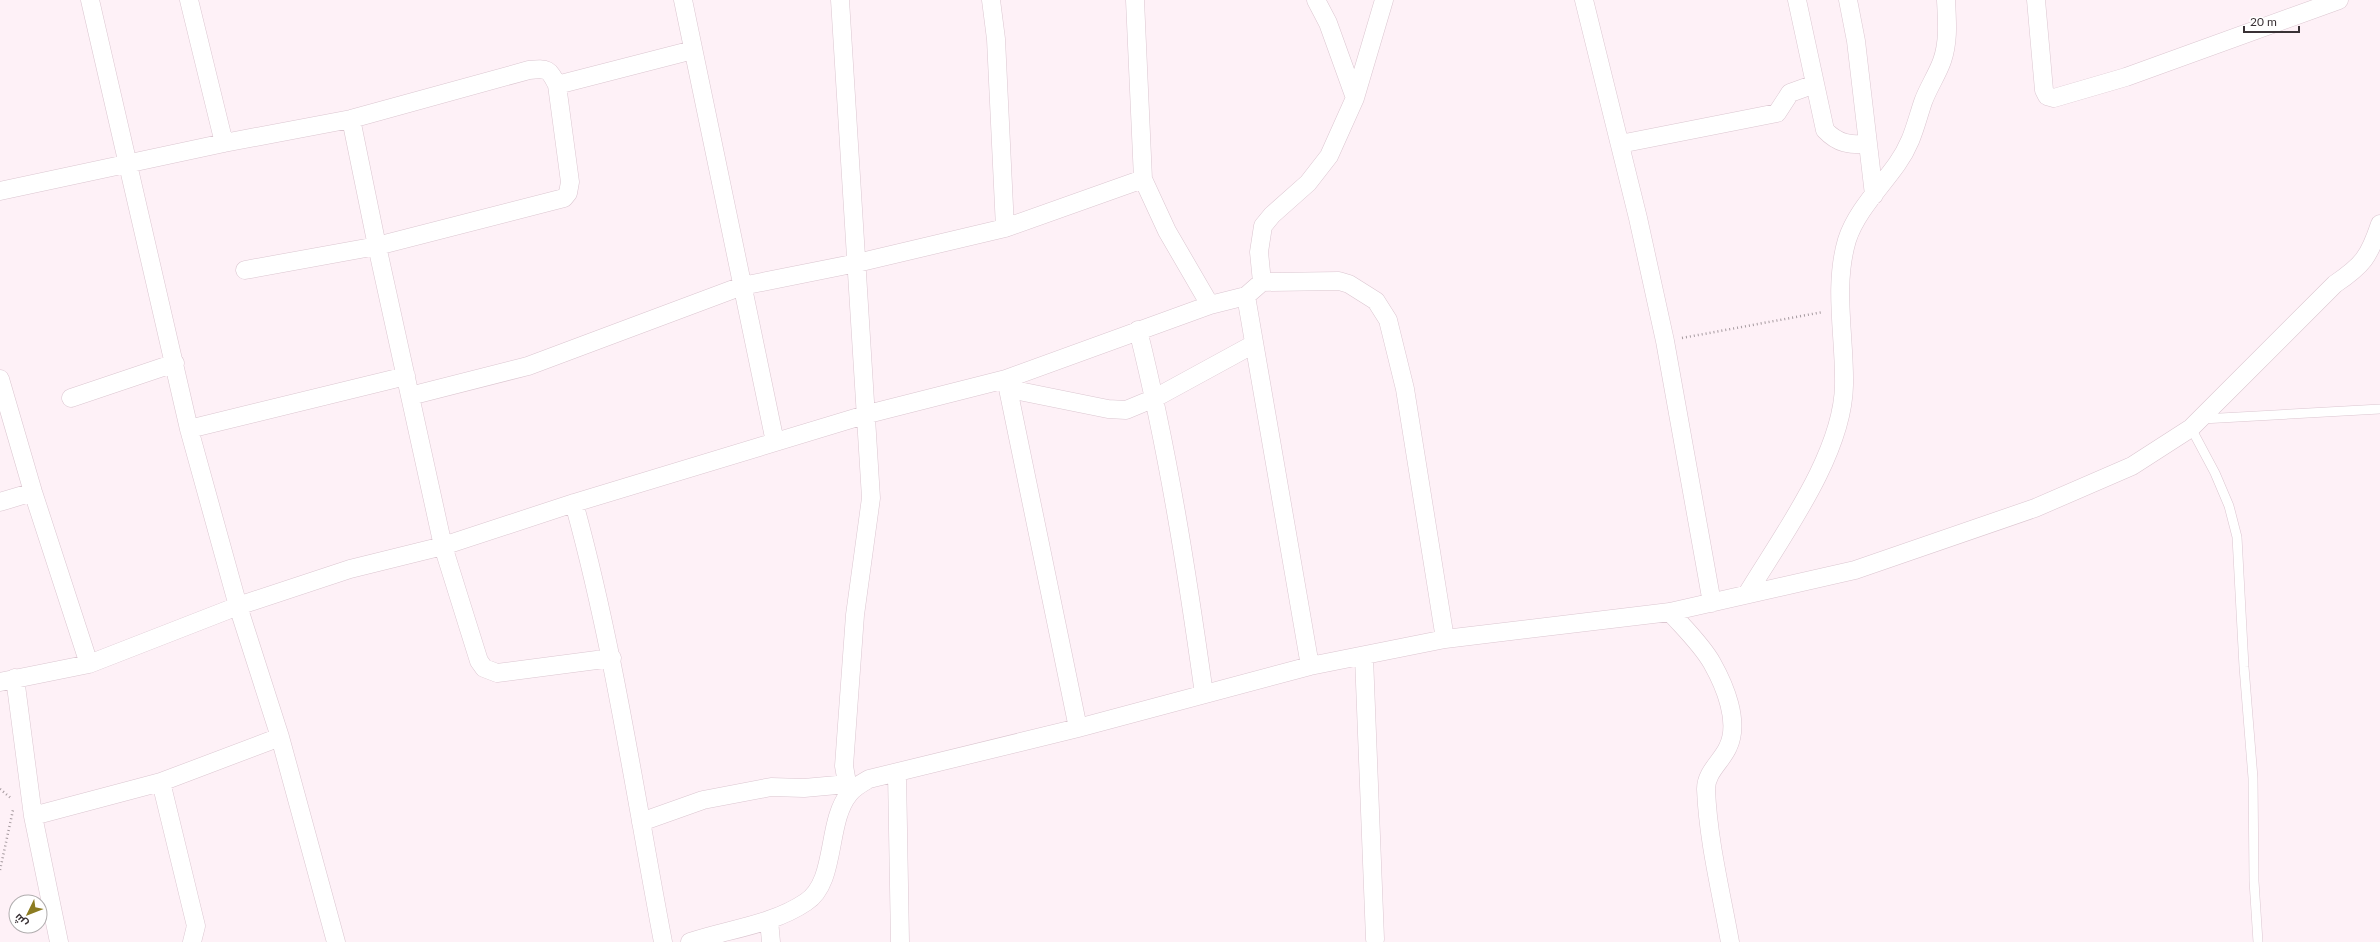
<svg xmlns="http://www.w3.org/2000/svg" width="2380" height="942" font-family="Lato,Cairo,sans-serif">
<rect width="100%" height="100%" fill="#fef1f7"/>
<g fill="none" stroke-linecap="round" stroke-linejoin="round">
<defs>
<path id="service" d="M2202,419l178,-10
M2191,428l24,45 14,33 8,31 7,130 9,111 1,103 4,61"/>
<path id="minor" d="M90,0l99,429 49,177 42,131 56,205
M189,0l35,143
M683,0l92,442
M840,0l31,498 -16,117 -11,151 5,28
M991,0l5,39 9,189
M1135,0l8,179 24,52 43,74
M1316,0l12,23 27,75
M1584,0l54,218 27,123 47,262
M1797,0l28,130c13,14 25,15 43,14
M1848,0l8,41 18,154
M2036,0l8,90 3,6 7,2 72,-21 213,-77
M557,85l136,-35
M351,119l26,127 66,300 36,115 5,7 13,5 115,-15
M1620,144l157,-31 13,-20 25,-9
M0,191l224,-48 127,-24 178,-49c19,-2 20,-1 28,15l13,97 -2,11 -4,5 -187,48 -132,24
M1262,282l77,-1 10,3 27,17 12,19 17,69 40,250
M1246,296l64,370
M1138,330c30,120 49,242 66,364
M0,379l33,113 56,172
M1006,379l72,349
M1009,389l99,20 18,1 29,-12 99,-54
M410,396l118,-30 214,-80 115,-23 148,-35 138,-49
M71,398l104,-35
M189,429l217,-53
M0,502l33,-10
M574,503c40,145 61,292 89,439
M1747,594c35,-58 96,-140 97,-209 1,-48 -11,-98 3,-145 9,-28 33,-52 50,-76 15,-21 18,-38 26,-62 5,-14 14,-27 19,-41 7,-20 5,-40 4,-61
M1670,612c14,16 32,33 42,51 13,23 28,59 16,84 -6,14 -22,25 -22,42 2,51 15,103 24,153
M1364,657l11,282
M15,678l18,138 26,126
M0,682l89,-18 149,-58 112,-37 93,-23 131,-43 294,-89 138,-35 204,-74 36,-9 16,-14 -3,-30 4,-26 9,-11 36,-32 21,-27 26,-58 29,-98
M897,773l3,169
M161,782l35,144 -4,16
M33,816l128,-34 119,-45
M641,822l62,-22 68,-13 33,1 44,-4
M769,920l2,22
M690,942c38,-13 82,-17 116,-40 31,-20 20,-80 43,-108 5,-7 13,-11 20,-15l209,-51 232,-62 135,-27 225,-27 185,-42 180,-62 97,-42 59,-38 144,-144c28,-19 34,-27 45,-60"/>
</defs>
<use href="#service" stroke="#dbc6d0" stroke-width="10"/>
<use href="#minor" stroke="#dbc6d0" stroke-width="19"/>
<path stroke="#a59a9f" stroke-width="2.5" stroke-dasharray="1 3" stroke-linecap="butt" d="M1682,338l141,-26
M0,789l12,10
M0,870l13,-60"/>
<use href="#service" stroke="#fff" stroke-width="9"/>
<use href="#minor" stroke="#fff" stroke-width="18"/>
</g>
<g transform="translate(28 914) rotate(227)"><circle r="19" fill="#ffffff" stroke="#b0adae"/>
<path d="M0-3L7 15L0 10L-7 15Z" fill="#8c7c22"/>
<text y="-6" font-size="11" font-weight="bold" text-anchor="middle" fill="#393135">ش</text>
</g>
<path d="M2244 26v6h55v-6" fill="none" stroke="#393135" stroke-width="2"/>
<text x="2250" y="26" font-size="12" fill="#393135" stroke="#ffffff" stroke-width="3" paint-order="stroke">20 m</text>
</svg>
